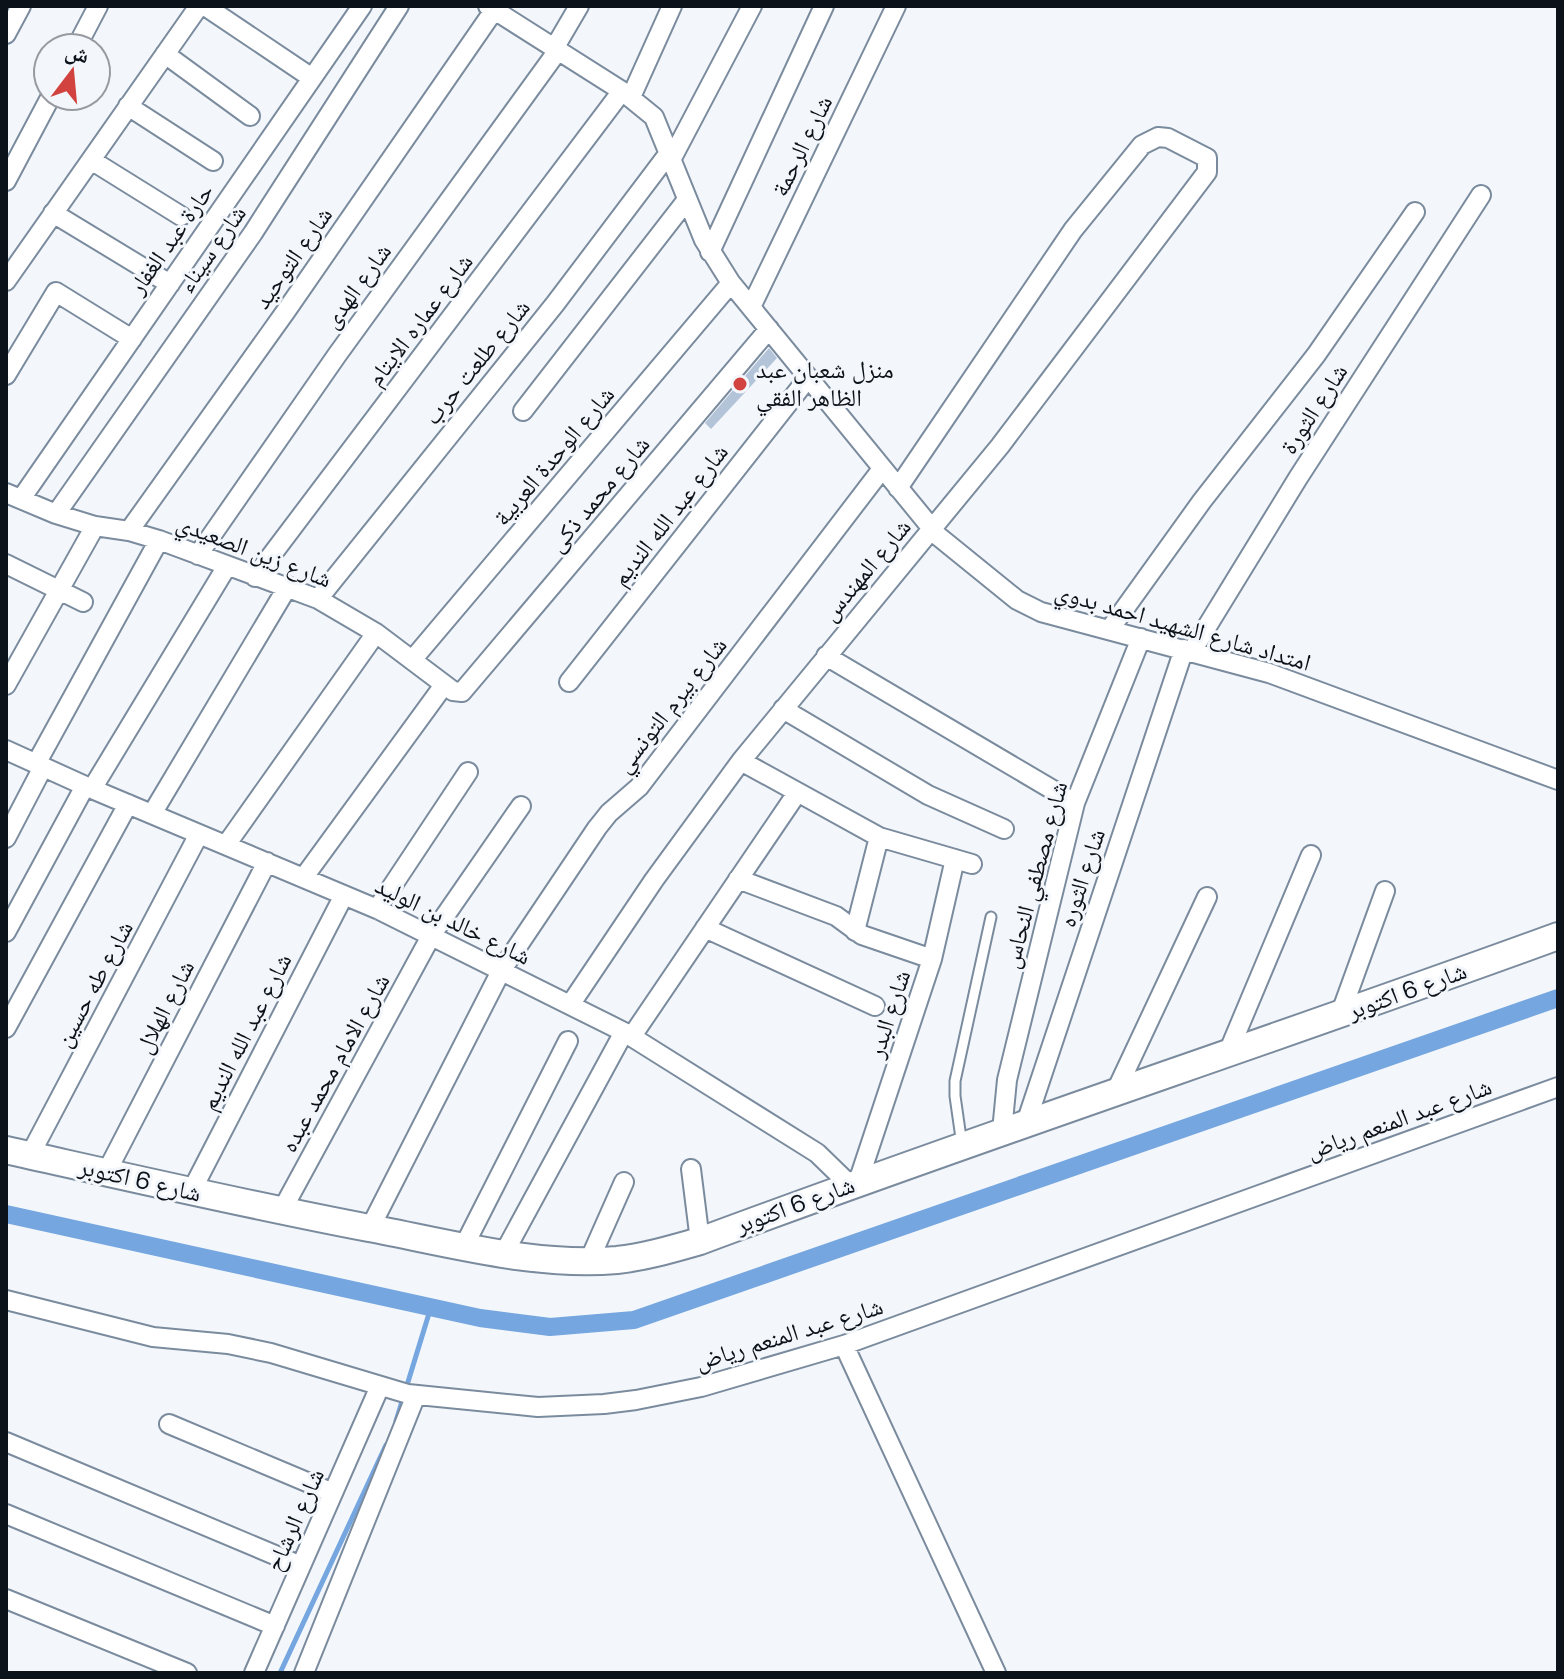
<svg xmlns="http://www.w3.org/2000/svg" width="1564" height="1679" font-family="'Space Grotesk','Noto Naskh Arabic',sans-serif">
<rect width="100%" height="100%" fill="#f3f7fb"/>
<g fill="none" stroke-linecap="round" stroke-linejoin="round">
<path stroke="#75a6df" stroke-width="5" d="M396,1421l35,-114
M280,1673l106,-228"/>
<path stroke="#75a6df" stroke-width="18" d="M6,1214l474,104 70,9 84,-7 924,-322"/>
</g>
<path fill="#b3c4d9" d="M769,348l8,10 -66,71 -6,-6z"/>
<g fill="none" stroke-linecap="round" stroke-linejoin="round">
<defs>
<path id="service" d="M962,1145l-7,-49v-15l36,-164"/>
<path id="minor" d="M205,6l107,72
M488,6l134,85 32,26 50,123 27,43 207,253 79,64 24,12 228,61 289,107
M6,34l15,-28
M555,47l24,-41
M76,48l22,-42
M165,54l85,62
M631,97l41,-91
M128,106l85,55
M91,160l90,56
M671,160l81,-154
M6,181l45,-85
M53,213l117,71
M710,252l114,-246
M6,281l193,-275
M751,307l145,-301
M6,375l50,-83 76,47
M523,411l163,-210
M6,493l50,21 39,12 34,5 30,9 159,59 58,34 77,58 9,1 307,-363
M21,499l341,-493
M56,514l197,-281 146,-227
M129,531l157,-220 211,-305
M198,555l139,-200 222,-306
M6,564l77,38
M255,577l367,-486
M318,599l237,-295 114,-151
M1110,629l92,-128 114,-146 99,-143
M1192,651l106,-173 183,-283
M826,656l249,147
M413,659l318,-376
M569,682l239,-304
M6,685l89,-159
M783,709l145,86 76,34
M6,750l86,39 285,120 247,123 193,121 33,32
M741,761l138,76 93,27
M36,764l123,-224
M92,789l135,-223
M152,814l136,-228
M6,838l37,-71
M226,845l150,-212
M304,877l140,-192
M738,879l98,37 26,19 70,24
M377,909l91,-137
M705,928l170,78
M855,931l24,-94
M6,932l79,-146
M570,1005l84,-125 87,-119 259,-315 207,-274v-14l-39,-20 -10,-1 -16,8 -69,85 -175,258
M1340,1015l45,-124
M6,1028l122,-224
M632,1036l165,-243
M1227,1055l84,-200
M1115,1093l92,-196
M1026,1123l158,-474
M1002,1131l5,-51 68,-277 66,-165
M30,1155l169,-321
M691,1169l9,72
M106,1173l161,-311
M858,1182l74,-223 23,-100
M191,1192l153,-297
M281,1212l150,-276 90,-130
M370,1228l131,-257 96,-143 12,-15 30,-26 243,-318
M464,1246l104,-205
M504,1253l120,-221
M589,1261l35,-79
M6,1300l147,37 75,7 43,9 137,41 130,13 66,-3 32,-4 65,-13 143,-42 714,-258
M844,1345l152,328
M169,1424l164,69
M6,1442l295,124
M6,1514l269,112
M6,1599l181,74
M254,1673l126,-287
M304,1673l112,-278"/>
<path id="secondary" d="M6,1150c121,27 242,55 363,78 81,15 165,39 248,32 28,-3 55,-11 83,-19 284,-106 573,-201 858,-305"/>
</defs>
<use href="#service" stroke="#7b8b9e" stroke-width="13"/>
<use href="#minor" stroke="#7b8b9e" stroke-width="22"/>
<use href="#secondary" stroke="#7b8b9e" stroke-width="30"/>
<use href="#service" stroke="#fff" stroke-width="9"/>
<use href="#minor" stroke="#fff" stroke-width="18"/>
<use href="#secondary" stroke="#fff" stroke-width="26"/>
</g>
<circle fill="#d2433f" stroke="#f3f7fb" stroke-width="3" cx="740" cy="384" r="8"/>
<g text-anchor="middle" stroke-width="6" stroke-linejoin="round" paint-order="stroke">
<g font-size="24" fill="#0c1219" stroke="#f3f7fb">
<text transform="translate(802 146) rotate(-64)" y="8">شارع الرحمة</text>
<text transform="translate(171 239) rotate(-55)" y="8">حارة عبد الغفار</text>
<text transform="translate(212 249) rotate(-55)" y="8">شارع سيناء</text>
<text transform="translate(293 258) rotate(-55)" y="8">شارع التوحيد</text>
<text transform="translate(357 286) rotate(-54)" y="8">شارع الهدى</text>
<text transform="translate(420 320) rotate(-53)" y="8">شارع عماره الايتام</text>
<text transform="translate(477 362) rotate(-51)" y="8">شارع طلعت حرب</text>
<text transform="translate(1314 409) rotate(-57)" y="8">شارع الثورة</text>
<text transform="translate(554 456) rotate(-50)" y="8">شارع الوحدة العربية</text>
<text transform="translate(599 494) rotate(-50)" y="8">شارع محمد ذكى</text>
<text transform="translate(670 515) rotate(-52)" y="8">شارع عبد الله النديم</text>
<text transform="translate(254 551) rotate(21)" y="8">شارع زين الصعيدي</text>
<text transform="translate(866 570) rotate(-50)" y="8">شارع المهندس</text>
<text transform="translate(1183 627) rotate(16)" y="8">امتداد شارع الشهيد احمد بدوي</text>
<text transform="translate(671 705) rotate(-52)" y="8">شارع بيرم التونسي</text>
<text transform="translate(1035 875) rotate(-75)" y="8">شارع مصطفي النحاس</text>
<text transform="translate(1082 878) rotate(-72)" y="8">شارع الثوره</text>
<text transform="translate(453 921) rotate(26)" y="8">شارع خالد بن الوليد</text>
<text transform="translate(94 984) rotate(-62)" y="8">شارع طه حسين</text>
<text transform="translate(1407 991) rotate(-20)" y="8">شارع 6 اكتوبر</text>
<text transform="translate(165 1007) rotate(-63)" y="8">شارع الهلال</text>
<text transform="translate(889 1014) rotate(-72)" y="8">شارع البدر</text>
<text transform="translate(246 1032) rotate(-63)" y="8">شارع عبد الله النديم</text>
<text transform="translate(335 1063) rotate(-61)" y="8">شارع الامام محمد عبده</text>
<text transform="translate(1399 1119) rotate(-20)" y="8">شارع عبد المنعم رياض</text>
<text transform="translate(140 1180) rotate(13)" y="8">شارع 6 اكتوبر</text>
<text transform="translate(795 1205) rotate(-20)" y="8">شارع 6 اكتوبر</text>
<text transform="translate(789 1334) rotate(-17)" y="8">شارع عبد المنعم رياض</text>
<text transform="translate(295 1520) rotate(-66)" y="8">شارع الرشاح</text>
</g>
<g font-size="24" fill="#0c1219" stroke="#f3f7fb" text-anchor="start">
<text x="756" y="378">منزل شعبان عبد<tspan x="756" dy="28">الظاهر الفقي</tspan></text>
</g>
</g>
<rect width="1564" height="1679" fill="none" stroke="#0c1219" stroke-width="16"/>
<g transform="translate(72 72) rotate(16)"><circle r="38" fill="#f3f7fb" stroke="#979ba1" stroke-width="2"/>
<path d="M0-6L14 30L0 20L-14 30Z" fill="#d2433f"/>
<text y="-12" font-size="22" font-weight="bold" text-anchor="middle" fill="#0c1219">ش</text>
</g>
</svg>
